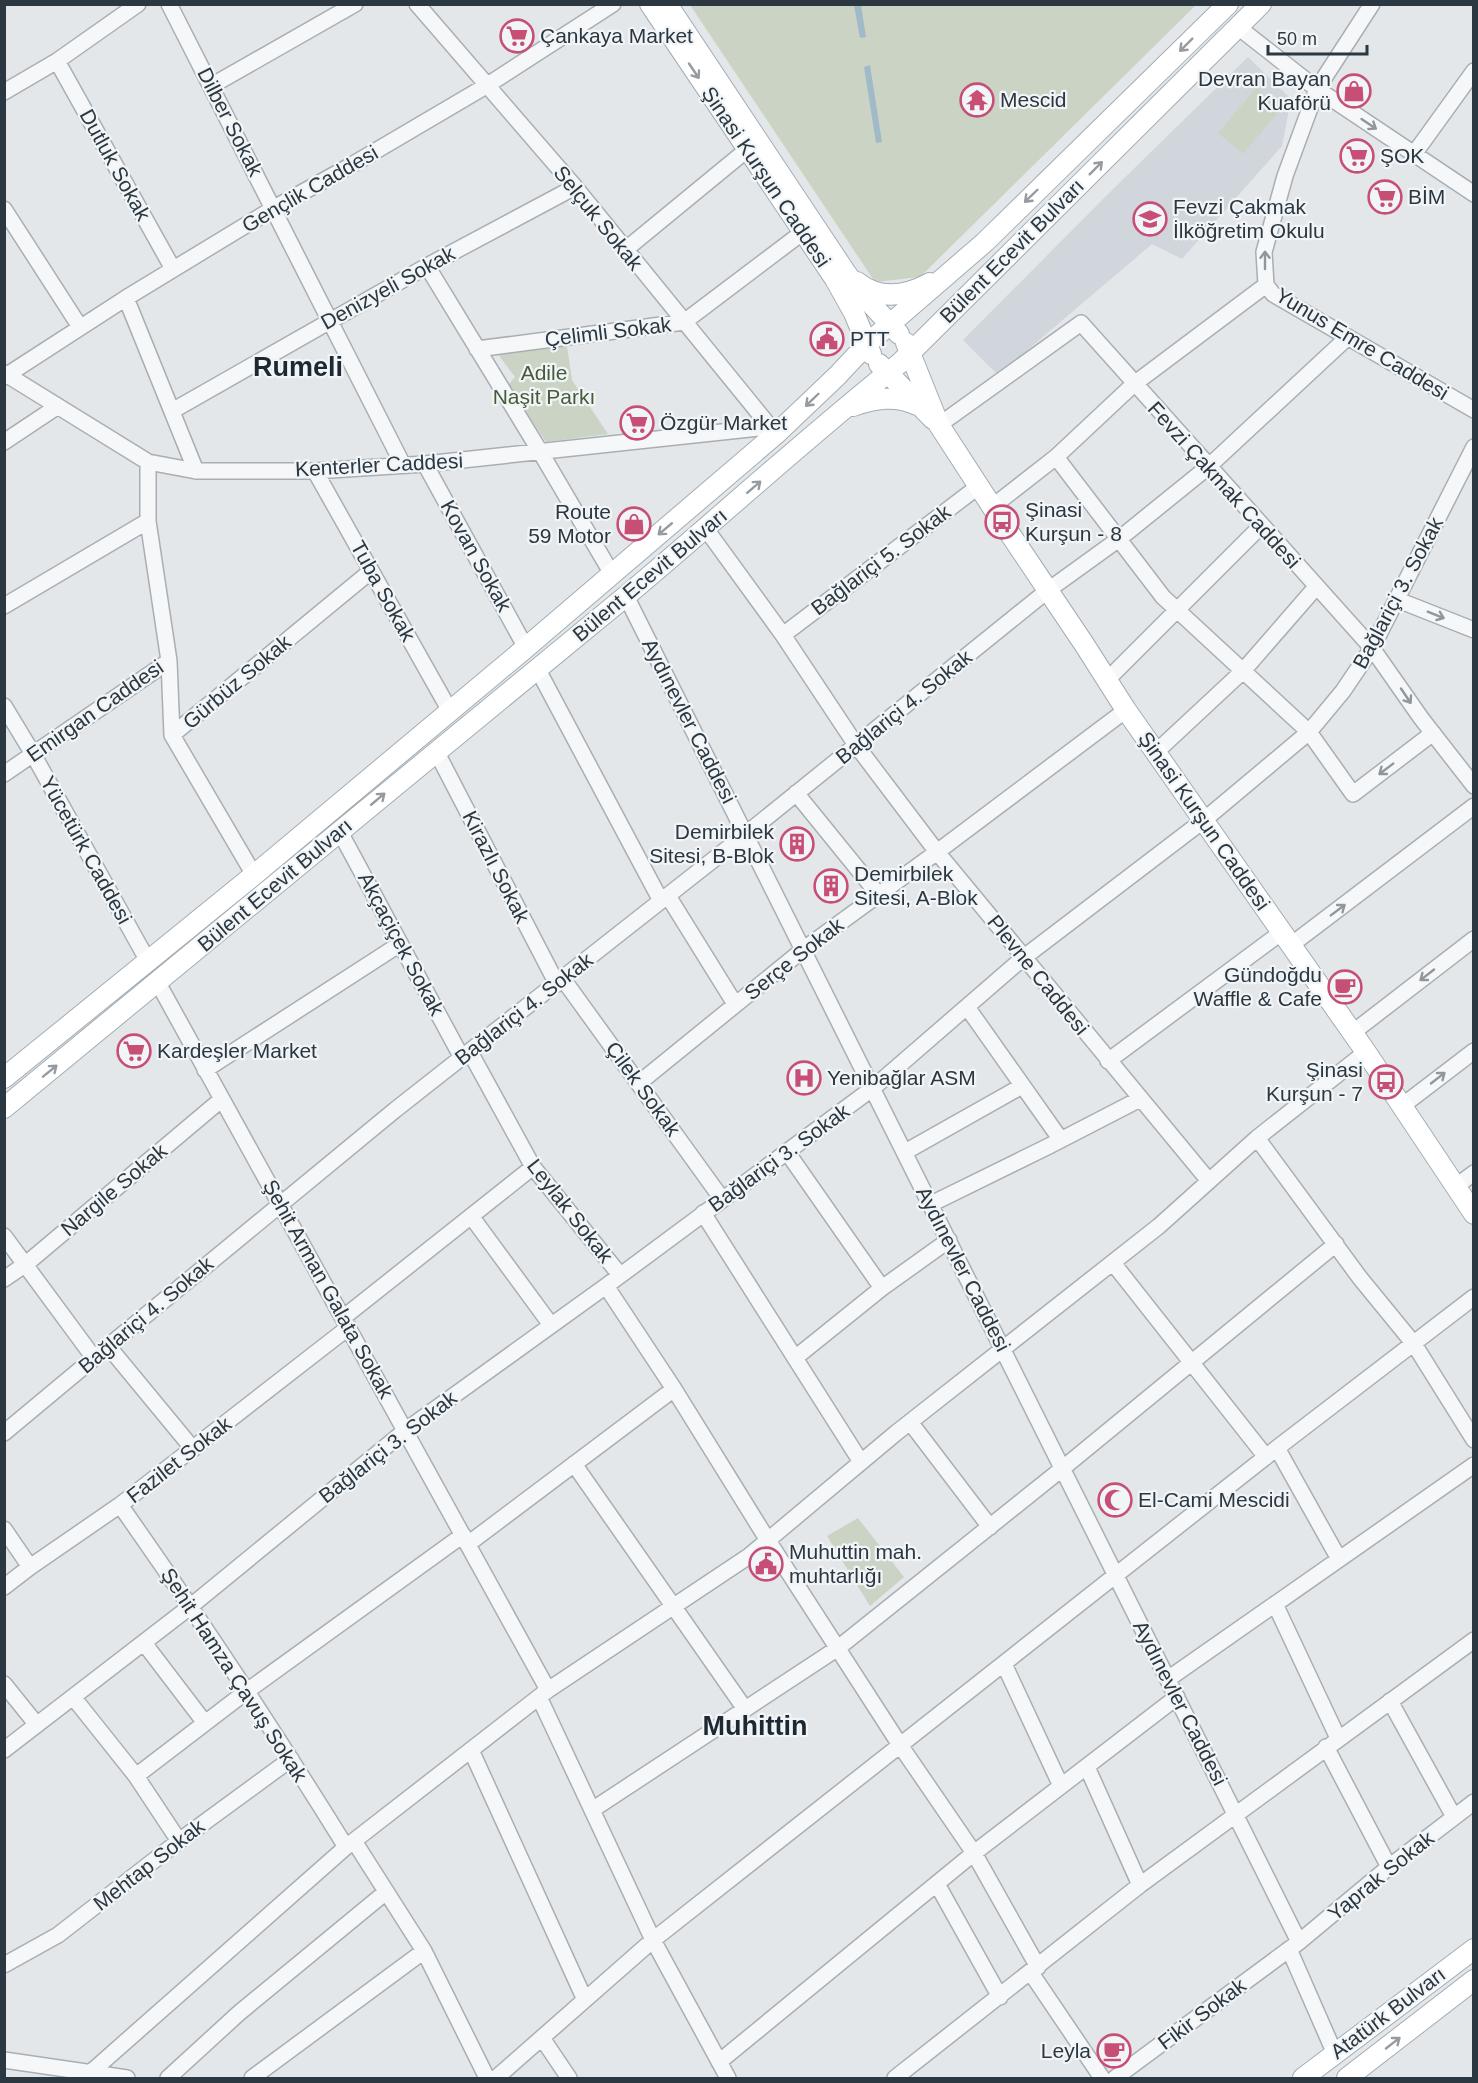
<svg xmlns="http://www.w3.org/2000/svg" width="1478" height="2083" font-family="Arial,sans-serif">
<rect width="100%" height="100%" fill="#e3e7ea"/>
<path fill="#d1d6dc" d="M1248,57l43,42 -9,47 -100,113 -30,-15 -154,131 -35,-35 145,-146z"/>
<path fill="#cbd3c4" d="M690,5h506l-276,272 -45,5z
M1256,88l25,21 -38,45 -25,-21z
M567,346l5,34 36,54 -62,8 -38,-57 7,-8 -18,-24z
M858,1518l46,59 -34,29 -43,-70z"/>
<path fill="#a0bac8" d="M854,5h7l5,32 -6,1z
M870,65l12,77 -6,1 -12,-76z"/>
<g fill="none" stroke-linecap="round" stroke-linejoin="round">
<defs>
<path id="minor" d="M169,4l234,461
M417,4l158,183 200,246
M1372,4l-55,85 -32,87 -21,76 2,33 7,9 201,116
M1238,27l79,62 157,105
M57,61l116,208
M211,86l144,-82
M4,92l53,-31 81,-57
M1414,154l60,-83
M4,209l76,118
M625,250l129,-106
M427,266l114,187 71,121
M126,298l70,173
M477,349l207,-27 127,-96
M4,373l144,89 48,9h119l110,-7 334,-36 17,6
M4,377l122,-79 148,-90 76,-42 136,-80 127,-82
M172,411l255,-145 148,-79
M939,425l142,-102 291,325 49,70 53,68
M4,442l54,-36
M1056,457l107,140 146,135 44,62 80,-61
M425,464l101,184
M315,471l135,240
M992,507l64,-50 78,-73 132,-99
M706,529l77,106 73,110 81,107 272,329
M626,596l673,1346
M1398,600l76,30
M4,606l144,-85
M783,635l196,-149
M169,661l3,74
M537,668l124,233
M1107,680l154,-154
M4,706l29,48 116,209
M436,751l121,233
M1156,752l87,-81 73,-84
M4,774l165,-113 -21,-140v-59
M796,793l82,101
M340,832l122,226
M254,875l-82,-140 199,-164
M668,896l67,108
M1291,945l183,-139
M563,979l159,220
M158,983l390,707
M967,1007l94,133
M1352,1033l122,-94
M470,1052l63,115 87,108
M1108,1061l174,-129
M205,1070l195,-126
M639,1083l165,-134 133,-97 189,-142
M1402,1106l72,-55
M1257,1138l103,140 54,66 60,96
M787,1152l95,136
M905,1152l117,-66
M1455,1187l19,-14
M931,1204l118,-58 91,-47
M703,1213l158,249
M471,1216l80,109
M4,1236l90,122
M1113,1263l153,194
M4,1279l22,-15 196,-165
M606,1286l68,103 93,150 133,206 74,108 64,114
M344,1317l189,-150
M108,1346l85,103
M795,1358l87,-70 67,-48
M910,1422l80,105
M4,1433l90,-75 301,-248 351,-276 301,-243 72,-52 89,-72 140,-130
M1277,1448l62,111
M574,1464l171,245
M120,1505c79,112 154,226 226,342
M4,1529l26,38
M468,1544l206,-155
M4,1587l26,-20 90,-62 229,-178
M1275,1604l63,134
M144,1643l61,80
M1004,1664l57,122
M1168,1679l306,-214
M4,1684l33,41
M73,1697l63,79 43,65
M539,1697l114,243 75,138
M1390,1701l64,116
M1326,1747l63,120
M4,1750l187,-144 215,-176 200,-144 267,-198 150,-130 181,-138 105,-88 34,-41 29,-43 102,-201
M471,1750l114,250
M1087,1767l53,118
M136,1776l111,-85 216,-156
M592,1810l246,-162 225,-180 273,-224
M354,1841l70,110 63,127
M937,1884l63,113
M1289,1949l46,105
M4,1965l54,-30 121,-94 112,-82
M1031,1973l71,105
M542,2038l27,40
M4,2060l123,18
M719,2062l255,-209 203,-156
M90,2073l256,-226 202,-157 201,-134 147,-123 263,-207 98,-88 109,-86
M168,2078l71,-65 147,-121
M252,2078l172,-127
M496,2078l157,-138 624,-492 197,-151
M895,2078l245,-193 334,-245
M1115,2078l184,-136 90,-75 85,-65"/>
<path id="major" d="M650,4l185,275 19,34 17,41
M667,4l179,269 14,19 39,42
M857,282c23,19 49,14 73,1
M906,343l33,82 63,97 82,122 42,66 240,342 108,162
M879,364l54,55
M853,406c22,-8 43,-11 64,-1
M4,1078l250,-203 268,-224 254,-217 61,-58 30,-32 118,-102 243,-238
M4,1108l622,-512c92,-77 180,-158 274,-233l361,-359
M1303,2078l171,-129
M1347,2078l127,-98"/>
</defs>
<use href="#minor" stroke="#a8afb4" stroke-width="18"/>
<use href="#major" stroke="#a2adb5" stroke-width="22"/>
<use href="#minor" stroke="#f5f7f8" stroke-width="15"/>
<use href="#major" stroke="#fff" stroke-width="20"/>
</g>
<defs><path id="oneway-shaft" d="M-6 0H5M1.5-3L5.5 0L1.5 3" fill="none" stroke-width="1.6" stroke-linecap="round" stroke-linejoin="round" transform="scale(1.5)"/></defs>
<g stroke="#959ba0">
<use href="#oneway-shaft" transform="translate(1186 45) rotate(135)"/>
<use href="#oneway-shaft" transform="translate(694 71) rotate(56)"/>
<use href="#oneway-shaft" transform="translate(1096 168) rotate(-45)"/>
<use href="#oneway-shaft" transform="translate(1031 196) rotate(136)"/>
<use href="#oneway-shaft" transform="translate(812 400) rotate(136)"/>
<use href="#oneway-shaft" transform="translate(754 487) rotate(-41)"/>
<use href="#oneway-shaft" transform="translate(665 529) rotate(140)"/>
<use href="#oneway-shaft" transform="translate(378 799) rotate(-40)"/>
<use href="#oneway-shaft" transform="translate(50 1071) rotate(-39)"/>
<use href="#oneway-shaft" transform="translate(1393 2043) rotate(-38)"/>
</g>
<g stroke="#90979c">
<use href="#oneway-shaft" transform="translate(1369 124) rotate(34)"/>
<use href="#oneway-shaft" transform="translate(1265 260) rotate(-90)"/>
<use href="#oneway-shaft" transform="translate(1436 615) rotate(22)"/>
<use href="#oneway-shaft" transform="translate(1406 696) rotate(56)"/>
<use href="#oneway-shaft" transform="translate(1386 769) rotate(143)"/>
<use href="#oneway-shaft" transform="translate(1338 910) rotate(-37)"/>
<use href="#oneway-shaft" transform="translate(1427 975) rotate(142)"/>
<use href="#oneway-shaft" transform="translate(1438 1078) rotate(-38)"/>
</g>
<defs>
<symbol id="supermarket-ring" viewBox="-11 -11 22 22"><circle r="9.5" fill="#f2f5f7" stroke="#c74f75" stroke-width="1.5"/><path d="M-6-5.5h2.5l.6 2H6L4.5 2H-2.5L-4.4-4H-6ZM-1.5 3.2a1.3 1.3 0 1 0 .1 0ZM3 3.2a1.3 1.3 0 1 0 .1 0Z" fill="#c74f75"/></symbol>
<symbol id="shop-ring" viewBox="-11 -11 22 22"><circle r="9.5" fill="#f2f5f7" stroke="#c74f75" stroke-width="1.5"/><path d="M-5-2.5h2.3a2.7 3.5 0 0 1 5.4 0H5L5.5 6h-11ZM-1.5-2.5h3a1.5 2.3 0 0 0-3 0Z" fill="#c74f75"/></symbol>
<symbol id="temple-ring" viewBox="-11 -11 22 22"><circle r="9.5" fill="#f2f5f7" stroke="#c74f75" stroke-width="1.5"/><path d="M0-6L5-2H3V0L6.5 2.5H4V6H1.5V3h-3V6H-4V2.5H-6.5L-3 0V-2H-5Z" fill="#c74f75"/></symbol>
<symbol id="school-ring" viewBox="-11 -11 22 22"><circle r="9.5" fill="#f2f5f7" stroke="#c74f75" stroke-width="1.5"/><path d="M0-5L7-2L0 1L-7-2ZM-4 1L0 2.5L4 1V4Q0 6-4 4Z" fill="#c74f75"/></symbol>
<symbol id="civic-ring" viewBox="-11 -11 22 22"><circle r="9.5" fill="#f2f5f7" stroke="#c74f75" stroke-width="1.5"/><path d="M-.6-6.5H3V-4.5H.6V-3L4-1V1h2V6H-6V1h2V-1L-.6-3ZM-1.2 2.5V6h2.4V2.5Z" fill="#c74f75"/></symbol>
<symbol id="bus-ring" viewBox="-11 -11 22 22"><circle r="9.5" fill="#f2f5f7" stroke="#c74f75" stroke-width="1.5"/><path d="M-5-6H5V4H4V6H2V4H-2V6H-4V4H-5ZM-3.5-4V0h7V-4ZM-3.5 1.2v1.5H-2V1.2ZM2 1.2v1.5H3.5V1.2Z" fill="#c74f75"/></symbol>
<symbol id="building-ring" viewBox="-11 -11 22 22"><circle r="9.5" fill="#f2f5f7" stroke="#c74f75" stroke-width="1.5"/><path d="M-4-6H4V6H1V3H-1V6H-4ZM-2.5-4.3h1.7v1.8h-1.7ZM.8-4.3h1.7v1.8H.8ZM-2.5-1h1.7V.8h-1.7ZM.8-1h1.7V.8H.8Z" fill="#c74f75"/></symbol>
<symbol id="cafe-ring" viewBox="-11 -11 22 22"><circle r="9.5" fill="#f2f5f7" stroke="#c74f75" stroke-width="1.5"/><path d="M-5.5-4.5H6V0H3Q3 3.5 0 3.5H-2.5Q-5.5 3.5-5.5 0ZM3-3.2v2h1.7v-2ZM-6 4.5H4V6H-6Z" fill="#c74f75"/></symbol>
<symbol id="hospital-ring" viewBox="-11 -11 22 22"><circle r="9.5" fill="#f2f5f7" stroke="#c74f75" stroke-width="1.5"/><path d="M-5-5h3v3.5h4V-5h3V5h-3V1.5h-4V5h-3Z" fill="#c74f75"/></symbol>
<symbol id="mosque-ring" viewBox="-11 -11 22 22"><circle r="9.5" fill="#f2f5f7" stroke="#c74f75" stroke-width="1.5"/><path d="M3.5-4.9A6 6 0 1 0 3.5 4.9A5 5 0 1 1 3.5-4.9Z" fill="#c74f75"/></symbol>
</defs>
<g fill-rule="evenodd">
<use href="#supermarket-ring" x="498" y="17" width="38" height="38"/>
<use href="#shop-ring" x="1335" y="72" width="38" height="38"/>
<use href="#temple-ring" x="958" y="81" width="38" height="38"/>
<use href="#supermarket-ring" x="1338" y="137" width="38" height="38"/>
<use href="#supermarket-ring" x="1366" y="178" width="38" height="38"/>
<use href="#school-ring" x="1131" y="200" width="38" height="38"/>
<use href="#civic-ring" x="808" y="320" width="38" height="38"/>
<use href="#supermarket-ring" x="618" y="404" width="38" height="38"/>
<use href="#bus-ring" x="983" y="503" width="38" height="38"/>
<use href="#shop-ring" x="615" y="505" width="38" height="38"/>
<use href="#building-ring" x="778" y="825" width="38" height="38"/>
<use href="#building-ring" x="812" y="867" width="38" height="38"/>
<use href="#cafe-ring" x="1326" y="968" width="38" height="38"/>
<use href="#supermarket-ring" x="115" y="1032" width="38" height="38"/>
<use href="#hospital-ring" x="785" y="1059" width="38" height="38"/>
<use href="#bus-ring" x="1367" y="1063" width="38" height="38"/>
<use href="#mosque-ring" x="1096" y="1481" width="38" height="38"/>
<use href="#civic-ring" x="747" y="1545" width="38" height="38"/>
<use href="#cafe-ring" x="1095" y="2032" width="38" height="38"/>
</g>
<g text-anchor="middle" stroke-width="4.5" stroke-linejoin="round" paint-order="stroke">
<g font-size="21" fill="#2b3741" stroke="#f2f5f7" text-anchor="start">
<text x="540" y="43">Çankaya Market</text>
<text x="1331" y="86" text-anchor="end">Devran Bayan<tspan x="1331" dy="24">Kuaförü</tspan></text>
<text x="1000" y="107">Mescid</text>
<text x="1380" y="163">ŞOK</text>
<text x="1408" y="204">BİM</text>
<text x="1173" y="214">Fevzi Çakmak<tspan x="1173" dy="24">İlköğretim Okulu</tspan></text>
<text x="850" y="346">PTT</text>
<text x="660" y="430">Özgür Market</text>
<text x="1025" y="517">Şinasi<tspan x="1025" dy="24">Kurşun - 8</tspan></text>
<text x="611" y="519" text-anchor="end">Route<tspan x="611" dy="24">59 Motor</tspan></text>
<text x="774" y="839" text-anchor="end">Demirbilek<tspan x="774" dy="24">Sitesi, B-Blok</tspan></text>
<text x="854" y="881">Demirbilek<tspan x="854" dy="24">Sitesi, A-Blok</tspan></text>
<text x="1322" y="982" text-anchor="end">Gündoğdu<tspan x="1322" dy="24">Waffle &amp; Cafe</tspan></text>
<text x="157" y="1058">Kardeşler Market</text>
<text x="1363" y="1077" text-anchor="end">Şinasi<tspan x="1363" dy="24">Kurşun - 7</tspan></text>
<text x="827" y="1085">Yenibağlar ASM</text>
<text x="1138" y="1507">El-Cami Mescidi</text>
<text x="789" y="1559">Muhuttin mah.<tspan x="789" dy="24">muhtarlığı</tspan></text>
<text x="1091" y="2058" text-anchor="end">Leyla</text>
</g>
<g font-size="21" fill="#2b3741" stroke="#f2f5f7">
<text transform="translate(230 122) rotate(63)" y="7">Dilber Sokak</text>
<text transform="translate(115 165) rotate(61)" y="7">Dutluk Sokak</text>
<text transform="translate(766 177) rotate(56)" y="7">Şinasi Kurşun Caddesi</text>
<text transform="translate(310 189) rotate(-30)" y="7">Gençlik Caddesi</text>
<text transform="translate(598 218) rotate(51)" y="7">Selçuk Sokak</text>
<text transform="translate(1012 251) rotate(-45)" y="7">Bülent Ecevit Bulvarı</text>
<text transform="translate(388 288) rotate(-29)" y="7">Denizyeli Sokak</text>
<text transform="translate(608 332) rotate(-7)" y="7">Çelimli Sokak</text>
<text transform="translate(1362 344) rotate(31)" y="7">Yunus Emre Caddesi</text>
<text transform="translate(379 465) rotate(-3)" y="7">Kenterler Caddesi</text>
<text transform="translate(1224 485) rotate(48)" y="7">Fevzi Çakmak Caddesi</text>
<text transform="translate(476 556) rotate(61)" y="7">Kovan Sokak</text>
<text transform="translate(881 560) rotate(-37)" y="7">Bağlariçi 5. Sokak</text>
<text transform="translate(650 575) rotate(-40)" y="7">Bülent Ecevit Bulvarı</text>
<text transform="translate(383 591) rotate(61)" y="7">Tuba Sokak</text>
<text transform="translate(1398 593) rotate(-62)" y="7">Bağlariçi 3. Sokak</text>
<text transform="translate(237 682) rotate(-40)" y="7">Gürbüz Sokak</text>
<text transform="translate(904 707) rotate(-39)" y="7">Bağlariçi 4. Sokak</text>
<text transform="translate(95 711) rotate(-35)" y="7">Emirgan Caddesi</text>
<text transform="translate(689 721) rotate(63)" y="7">Aydınevler Caddesi</text>
<text transform="translate(1204 821) rotate(55)" y="7">Şinasi Kurşun Caddesi</text>
<text transform="translate(86 850) rotate(61)" y="7">Yücetürk Caddesi</text>
<text transform="translate(496 867) rotate(63)" y="7">Kirazlı Sokak</text>
<text transform="translate(275 885) rotate(-40)" y="7">Bülent Ecevit Bulvarı</text>
<text transform="translate(401 944) rotate(62)" y="7">Akçaçiçek Sokak</text>
<text transform="translate(794 959) rotate(-38)" y="7">Serçe Sokak</text>
<text transform="translate(1038 975) rotate(51)" y="7">Plevne Caddesi</text>
<text transform="translate(524 1009) rotate(-38)" y="7">Bağlariçi 4. Sokak</text>
<text transform="translate(643 1089) rotate(54)" y="7">Çilek Sokak</text>
<text transform="translate(779 1158) rotate(-36)" y="7">Bağlariçi 3. Sokak</text>
<text transform="translate(114 1190) rotate(-40)" y="7">Nargile Sokak</text>
<text transform="translate(570 1211) rotate(52)" y="7">Leylak Sokak</text>
<text transform="translate(963 1269) rotate(63)" y="7">Aydınevler Caddesi</text>
<text transform="translate(328 1289) rotate(61)" y="7">Şehit Arman Galata Sokak</text>
<text transform="translate(146 1315) rotate(-40)" y="7">Bağlariçi 4. Sokak</text>
<text transform="translate(388 1447) rotate(-38)" y="7">Bağlariçi 3. Sokak</text>
<text transform="translate(179 1460) rotate(-38)" y="7">Fazilet Sokak</text>
<text transform="translate(234 1675) rotate(57)" y="7">Şehit Hamza Çavuş Sokak</text>
<text transform="translate(1180 1703) rotate(63)" y="7">Aydınevler Caddesi</text>
<text transform="translate(149 1865) rotate(-38)" y="7">Mehtap Sokak</text>
<text transform="translate(1381 1876) rotate(-39)" y="7">Yaprak Sokak</text>
<text transform="translate(1388 2013) rotate(-37)" y="7">Atatürk Bulvarı</text>
<text transform="translate(1202 2014) rotate(-37)" y="7">Fikir Sokak</text>
</g>
<g font-size="21" fill="#465c39" stroke="#f2f5f7">
<text x="544" y="380">Adile<tspan x="544" dy="24">Naşit Parkı</tspan></text>
</g>
<g font-size="27" font-weight="bold" fill="#1d2832" stroke="#f2f5f7">
<text x="298" y="376">Rumeli</text>
<text x="755" y="1735">Muhittin</text>
</g>
</g>
<rect width="1478" height="2083" fill="none" stroke="#2b3741" stroke-width="12"/>
<path d="M1268 45v9h99v-9" fill="none" stroke="#2b3741" stroke-width="3"/>
<text x="1277" y="45" font-size="18" fill="#2b3741" stroke="#f2f5f7" stroke-width="4.5" paint-order="stroke">50 m</text>
</svg>
